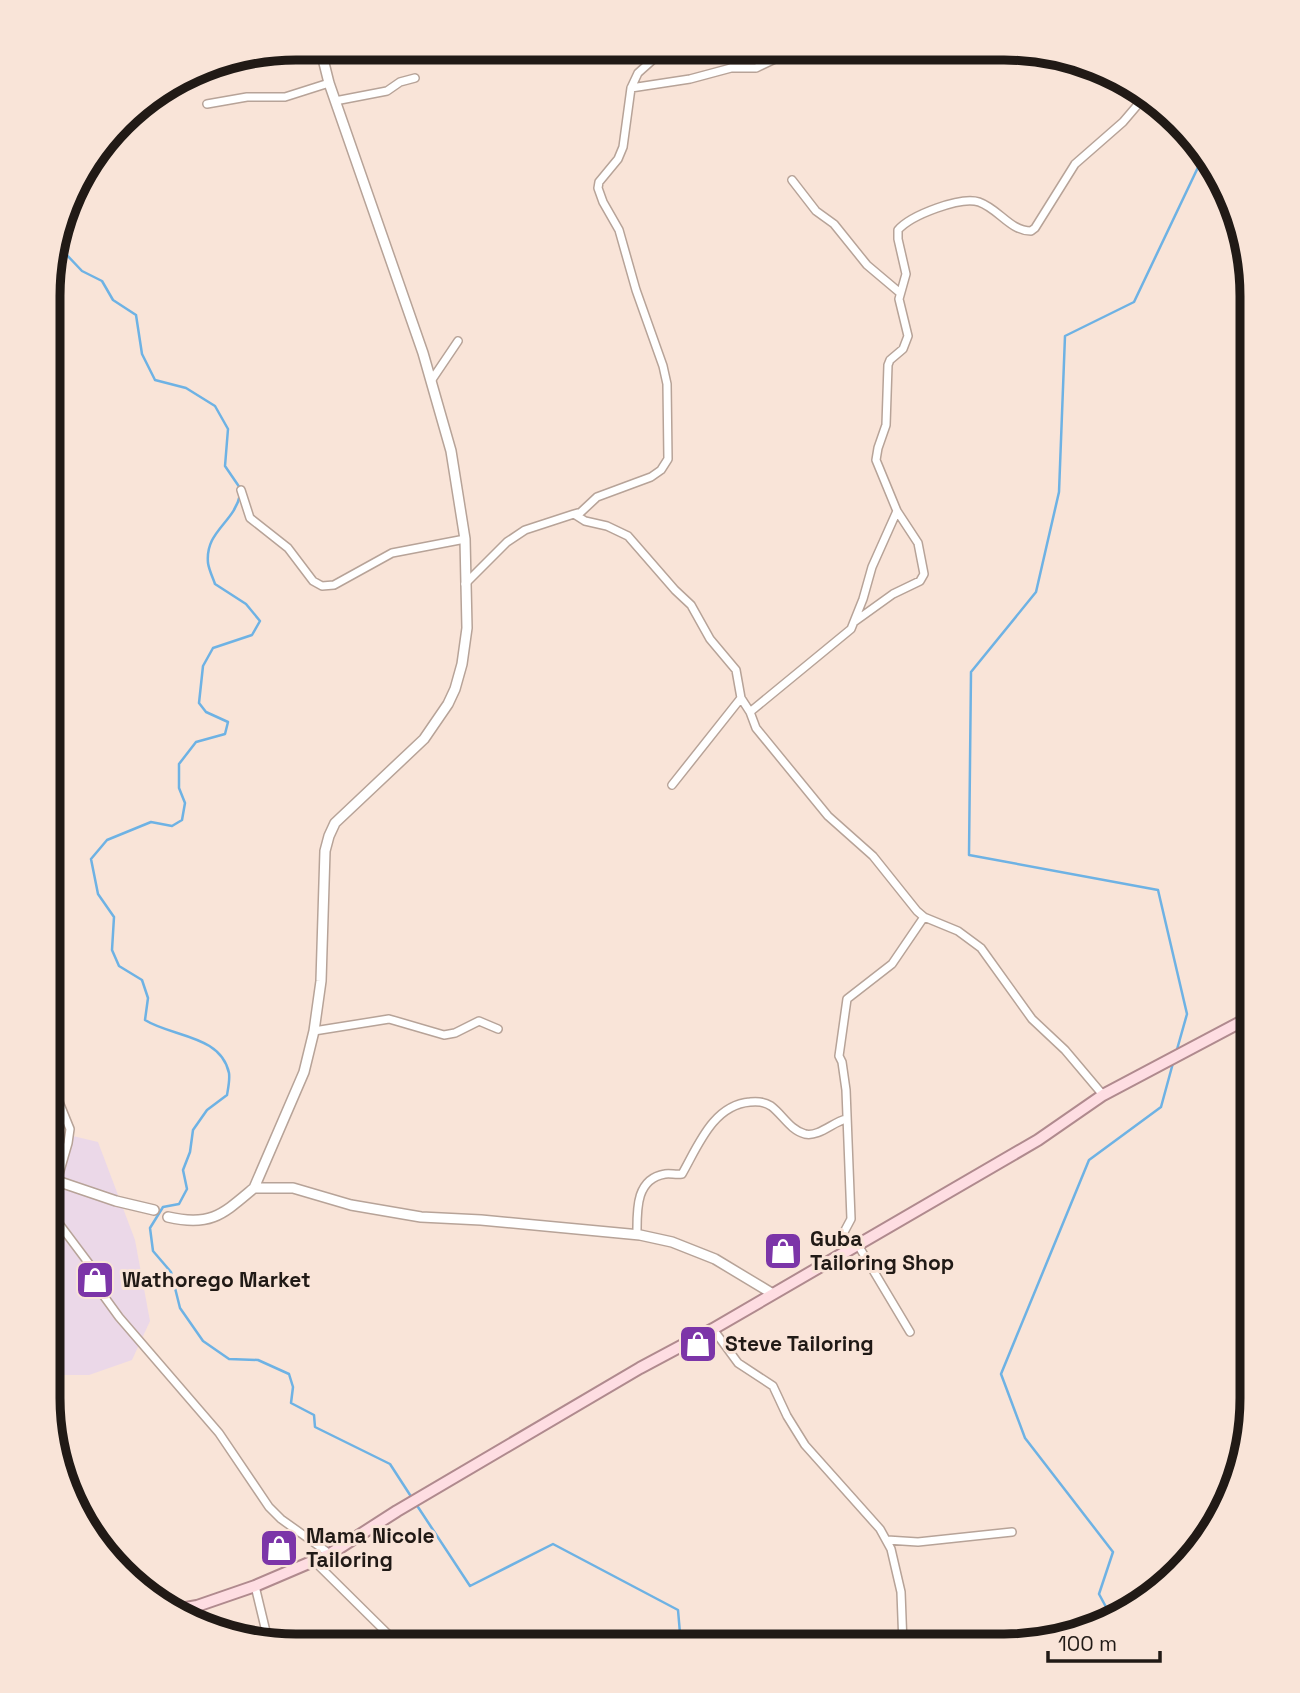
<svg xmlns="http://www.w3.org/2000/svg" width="1300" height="1693" font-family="'Space Grotesk',sans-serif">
<rect width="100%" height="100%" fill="#f9e4d8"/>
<path fill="#ebd8e8" d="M48,1130l50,12 37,98 15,81 -18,39 -43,15h-42z"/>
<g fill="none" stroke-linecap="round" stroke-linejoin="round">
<path stroke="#6eb2e4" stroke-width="2.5" d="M60,233l4,19 18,19 20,10 11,19 23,15 6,39 13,26 31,8 29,18 13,23 -3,37 15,22
M240,495c-6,28 -35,36 -32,68 1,7 5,15 7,21l31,20 14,17 -8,14 -39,13 -10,18 -4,37 7,9 22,10 -3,12 -29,8 -17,22v24l6,15 -3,17 -10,6 -21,-4 -44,18 -16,19 7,35 16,23 -2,33 7,16 23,14 6,18 -3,22c27,17 76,15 84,53 1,7 -1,16 -2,22l-20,15 -14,20 -3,22 -7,18 4,19 -8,15 -16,3 -13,21 3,23 18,21 9,36 23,33 26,18 29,1 31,14 4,13 -2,16 23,12 1,12 75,37 22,34
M1176,1053l11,-39 -29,-124 -189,-35 2,-183 65,-80 23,-100 6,-156 69,-34 67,-141 9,4
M416,1504l54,82 83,-42 125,66 3,35
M1113,1620l-14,-26 14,-42 -88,-114 -24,-64 88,-214 72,-53 12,-44"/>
<defs>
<path id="minor" d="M206,70l47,-16
M631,88l59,-9 41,-11h25l40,-19
M335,101l52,-10 13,-9 15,-4
M207,104l40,-7h38l44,-14
M792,180l24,31 18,13 33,41 32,27
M431,381l27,-40
M241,490l9,28 38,30 25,33 9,5 12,-1 58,-32 73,-14
M574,514l7,-2 16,-15 54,-20 10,-7 7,-11 -1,-75 -4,-18 -27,-76 -17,-60 -16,-28 -5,-14 1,-6 19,-23 5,-12 8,-59 7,-15 28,-25
M465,584l42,-42 18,-12 49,-16 11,7 22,5 21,10 47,54 16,15 19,34 26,31 5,28 9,14 6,16 72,88 45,40 44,55 7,6 34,14 23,17 51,71 33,31 38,45
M854,622l39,-28 27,-13 4,-7 -6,-31 -21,-32 -21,-51 2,-12 8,-23 2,-60 2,-5 13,-11 5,-13 -9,-37 7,-25 -8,-35v-9c13,-15 63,-34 81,-28 20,7 31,29 52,29l4,-3 40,-64 48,-42 23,-27
M750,712l101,-83 12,-30 9,-32 25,-56
M672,785l69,-87
M314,1031l75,-12 55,16 11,-2 24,-12 19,8
M48,1075l22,54 -2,14 -11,38
M48,1209l45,60 5,19 21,29 100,116 50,74 12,12 49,35
M637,1235c0,-24 -2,-56 28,-61 5,-1 11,1 17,0 16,-28 31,-69 68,-72 8,-1 15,0 21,4 12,9 19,24 34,28 14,3 28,-12 41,-15
M858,1245l52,87
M848,1251l-5,-17 8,-15 -5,-129 -4,-28 -3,-6 8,-57 45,-35 32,-47
M713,1329l25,34 35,23 14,30 18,29 75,84 11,20 10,43 2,53
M47,1352l7,-24 -6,-64
M887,1540l31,2 94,-10
M314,1561l84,83
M255,1586l14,58"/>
<path id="tertiary" d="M48,1181h9l59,20 38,9
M254,1188l50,-116 10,-41 7,-50 4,-130 4,-15 6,-13 89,-84 24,-35 7,-15 7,-25 5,-36 -2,-89 -14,-88 -28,-98 -94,-270 -9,-36
M168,1217c43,10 55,-3 86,-29h39l58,17 70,12 60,3 159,15 32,7 43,17 58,35"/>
<path id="primary" d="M175,1610l22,-4 58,-20 75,-32 67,-43 243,-143 73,-39 325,-189 65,-45 149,-79"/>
</defs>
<use href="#minor" stroke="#b7a398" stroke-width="10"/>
<use href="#tertiary" stroke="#b7a398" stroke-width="12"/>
<use href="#primary" stroke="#b08a8e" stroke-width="14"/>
<use href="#minor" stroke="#fff" stroke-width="7"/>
<use href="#tertiary" stroke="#fff" stroke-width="9"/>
<use href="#primary" stroke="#fedde2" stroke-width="10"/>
</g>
<defs>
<symbol id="shop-square" viewBox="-11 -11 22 22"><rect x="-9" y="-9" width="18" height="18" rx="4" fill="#7c35a8" stroke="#f9e4d8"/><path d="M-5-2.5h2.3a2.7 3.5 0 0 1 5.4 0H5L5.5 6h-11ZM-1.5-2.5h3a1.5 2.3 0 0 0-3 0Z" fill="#fff"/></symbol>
</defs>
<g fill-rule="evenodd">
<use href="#shop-square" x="761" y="1229" width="44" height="44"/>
<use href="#shop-square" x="73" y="1258" width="44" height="44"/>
<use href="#shop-square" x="676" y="1322" width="44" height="44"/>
<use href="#shop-square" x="257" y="1526" width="44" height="44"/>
</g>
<g text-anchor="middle" stroke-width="6" stroke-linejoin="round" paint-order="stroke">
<g font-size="21" font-weight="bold" fill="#211a16" stroke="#f9e4d8" text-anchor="start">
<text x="810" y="1246">Guba<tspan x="810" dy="24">Tailoring Shop</tspan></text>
<text x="122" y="1287">Wathorego Market</text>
<text x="725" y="1351">Steve Tailoring</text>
<text x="306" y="1543">Mama Nicole<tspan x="306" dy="24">Tailoring</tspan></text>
</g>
</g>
<path d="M0 0H1300V1693H0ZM296 60H1004A236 236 0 0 1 1240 296V1398A236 236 0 0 1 1004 1634H296A236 236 0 0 1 60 1398V296A236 236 0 0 1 296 60Z" fill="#f9e4d8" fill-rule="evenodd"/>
<path fill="none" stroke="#211a16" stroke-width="9" d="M296 60H1004A236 236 0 0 1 1240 296V1398A236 236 0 0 1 1004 1634H296A236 236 0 0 1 60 1398V296A236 236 0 0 1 296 60Z"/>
<path d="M1048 1651v10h112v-10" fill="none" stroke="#211a16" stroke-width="3.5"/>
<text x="1058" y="1651" font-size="21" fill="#211a16" stroke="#f9e4d8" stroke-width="5" paint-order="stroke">100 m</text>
</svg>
